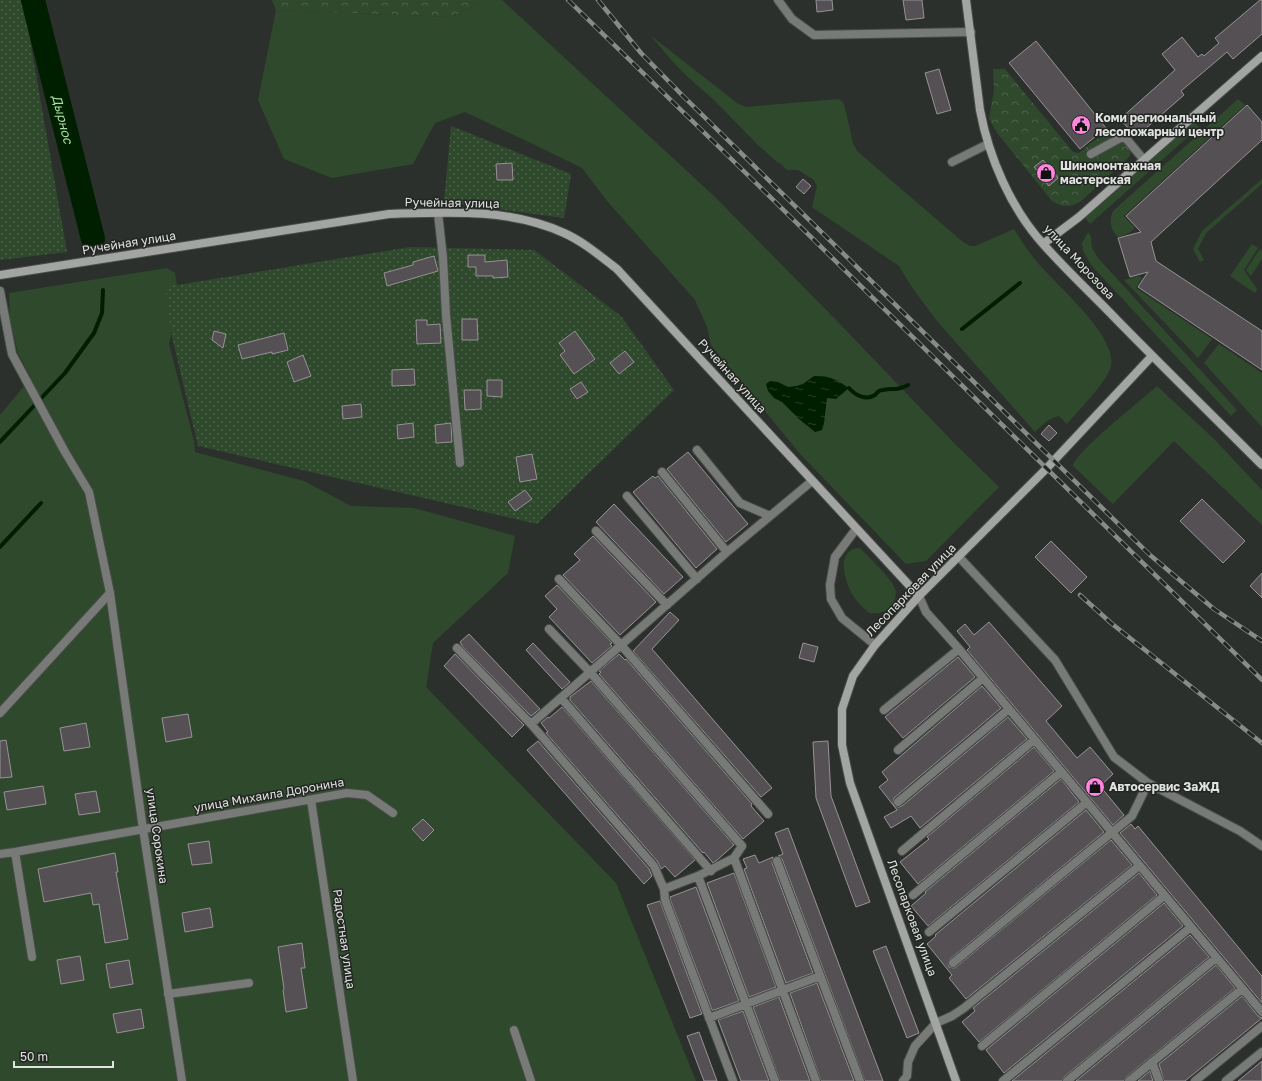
<svg xmlns="http://www.w3.org/2000/svg" width="1262" height="1081" font-family="'Golos Text',sans-serif">
<defs>
<pattern id="forest-crowns" width="20" height="18" patternUnits="userSpaceOnUse"><rect width="20" height="18" fill="#2f492d"/><path d="M2 6a3 3 0 1 1 6 0M12 15a3 3 0 1 1 6 0" fill="none" stroke="#4d634b"/></pattern>
<pattern id="garden-dots" width="8" height="8" patternUnits="userSpaceOnUse"><rect width="8" height="8" fill="#2f492d"/><path d="M2 2h.1M6 6h.1" fill="none" stroke="#4d634b" stroke-width="1.8" stroke-linecap="round"/></pattern>
<pattern id="water-ripples" width="26" height="14" patternUnits="userSpaceOnUse"><rect width="26" height="14" fill="#001f00"/><path d="M2 4q2-2 4 0t4 0M15 11q2-2 4 0t4 0" fill="none" stroke="#253f25"/></pattern>
</defs>
<rect width="100%" height="100%" fill="#2c302c"/>
<path fill="#2f492d" d="M484,0h18l213,197 124,126 116,121 44,43 -73,74 -20,3 -105,-109 -90,-110 -4,-18 -12,-27 -88,-99 -25,-33 -45,-22 -72,-34 -30,11 -22,41 -81,14 -48,-19 -26,-59 18,-90 176,7z
M650,35l87,68 9,4 93,-8 5,5 9,39 4,8 106,91 7,4h5l39,-17c7,11 14,22 23,33 18,22 81,74 74,104 -3,15 -33,45 -44,58l-8,-8c-10,2 -16,8 -24,16l-98,-111 -26,-35 -12,-20 -87,-59 5,-21 -3,-6 -16,-10h-11l-7,-7 -3,-1 -20,-18 -43,-44 -24,-21 -16,-16z
M1238,99l7,6 -121,111 11,12 -6,5 -11,4c-8,-7 -9,-17 -5,-26z
M1193,121l6,6 -109,97 -5,-6z
M1262,179v5l-56,49 -8,16 6,11 -4,2 -7,-13 9,-18z
M1088,232l3,4 1,12 6,10 139,152 -6,6 -139,-150 -9,-15 -1,-8z
M1252,244l6,4 -14,22 13,19 -2,4 -25,-17z
M1260,249l2,2v8l-11,17 -5,-6z
M167,268l8,5 4,26 -10,45 25,97 1,11 109,29 47,25 63,2 101,28 -7,37 -75,70 -7,44 190,196 80,198h-696v-666l31,-37 -13,-25 -8,-33 -1,-27z
M1139,276l3,2 -6,10 76,51 -14,19 -74,-78z
M1219,344l43,29v54l-58,-64z
M1157,386l57,53 48,51v35l-88,-84 -61,63 -40,-38c2,-14 70,-67 84,-80z
M858,548l3,1c8,9 31,29 34,40 2,6 0,13 -4,17 -5,7 -14,8 -22,7 -7,-6 -13,-12 -17,-19 -7,-13 -17,-43 6,-46z"/>
<path fill="url(#forest-crowns)" d="M272,0h212l-32,17 -176,-7z
M993,69h12l68,83 6,1c6,-5 12,-11 18,-14 5,-3 16,-7 22,-6 11,2 13,14 11,23l-50,46c-12,6 -17,5 -28,-1l-54,-67 -9,-15 5,-29z"/>
<path fill="url(#garden-dots)" d="M0,0h23l44,252 -67,8z
M451,126l120,48 -7,44 -120,-16z
M410,247l124,3 87,66 53,74 -137,134 -339,-78 -26,-109 -7,-50z"/>
<path fill="url(#water-ripples)" d="M814,376c17,0 21,3 35,12l-13,11 -9,-1 -3,25 -2,7 -7,2 -16,-13 -17,-17 -8,-4 -6,-7 -2,-7 4,-3 8,1 10,5 8,-1 7,-2z"/>
<g fill="none" stroke-linecap="round" stroke-linejoin="round">
<path stroke="#001f00" stroke-width="4" d="M962,329l58,-46
M849,388c6,7 17,13 26,7 3,-3 3,-5 8,-5 12,-3 12,2 25,-5
M0,442l65,-69 29,-40 8,-20 1,-23
M0,547l41,-44"/>
<path stroke="#001f00" stroke-width="24" id="s1" d="M33,0l60,239"/>
</g>
<path fill="#555053" stroke="#989296" d="M816,0h16l1,10 -16,2z
M903,0h19l2,18 -18,2z
M1260,0h2v34l-29,25 -6,-7 -46,39 3,4 -48,42 -16,-18 55,-49 -13,-16 20,-17 16,20 4,-3 2,2 15,-13 -4,-5z
M1036,41l70,87 -26,21 -71,-86z
M939,69l12,41 -14,4 -12,-41z
M1247,105l15,17v18l-111,102 5,19 106,70v39l-124,-83 10,-15 -18,5 -12,-39 23,-6 -15,-16z
M1043,160l15,18 -9,8 -15,-19z
M512,163l1,17h-16l-1,-16z
M803,179l8,7 -7,8 -8,-7z
M468,255h17v7l22,-2 1,17 -15,1v-2h-17v-9h-8z
M434,256l4,15 -51,15 -3,-13 29,-8v-3z
M462,319h15l1,21h-16z
M416,320h11v5l13,-1 1,19 -24,1z
M214,331l12,3 -3,14 -11,-8z
M575,331l20,28 -21,15 -14,-19 5,-4 -6,-8z
M284,333l4,17 -16,4v-2l-30,7 -4,-14z
M625,351l9,11 -15,12 -9,-11z
M303,355l8,21 -17,6 -7,-20z
M414,369l1,16 -23,1v-16z
M487,380h15v17l-15,-1z
M581,382l7,10 -11,7 -7,-10z
M464,390h17v19l-16,1z
M361,404l1,13 -19,2 -1,-13z
M413,423l1,14 -16,2 -1,-14z
M451,423l1,19 -16,1 -1,-18z
M1049,425l8,8 -8,8 -8,-7z
M688,452l60,72 -22,18 -59,-73z
M532,454l5,25 -17,3 -4,-25z
M653,476l2,2 3,-2 59,73 -21,19 -63,-76z
M525,490l7,9 -17,12 -7,-9z
M1202,499l43,42 -22,22 -43,-42z
M614,504l69,73 -19,17 -68,-72z
M593,536l63,66 -36,33 -57,-60 17,-15 -6,-6z
M1051,541l36,36 -16,16 -36,-36z
M1262,573v25l-12,-12z
M557,585l55,58 -2,1 2,2 -20,17 -43,-46 8,-8 -12,-13z
M670,612l9,8 -27,29 120,139 -11,9 -128,-146z
M989,622l73,84 -16,15 31,37 13,-11 23,27 -13,12 24,29 -11,10 -146,-175 3,-3 -13,-16 8,-7 9,11z
M469,634l71,75 -9,7 -68,-69 -3,-5z
M533,643l37,39 -8,7 -36,-39z
M803,643l15,4 -4,15 -15,-4z
M455,654l69,71 -12,12 -68,-71z
M619,654l6,6 1,-1 126,145 -1,2 13,15 -21,18 -144,-165 2,-2 -2,-1z
M958,657l17,20 -72,61 -18,-21z
M591,681l143,164 -18,16 -3,2 -9,-11 -1,1 -133,-153v-3z
M982,686l19,22 -107,90 -1,5 1,3 5,1 3,-1 106,-89 19,22 -107,89 -9,-12 -20,12 -7,-11 13,-7 -18,-23 9,-7 -6,-8z
M562,707l133,153 -20,17 -10,-11 -4,3 -3,-7 -112,-129 2,-1 -7,-9 7,-6 1,1z
M188,714l4,23 -26,5 -4,-24z
M86,723l4,24 -26,4 -4,-23z
M6,740l6,37 -12,1v-37z
M538,741l111,128 3,7 -8,8 -117,-134z
M828,741l3,55 39,106 -14,5 -40,-109 -3,-56z
M1034,747l20,24 -136,113 -18,-22 29,-23 -2,-2z
M1061,779l18,23 -151,124 -17,-20 15,-13 -1,-1z
M43,786l3,18 -39,6 -3,-18z
M96,791l4,21 -21,3 -4,-21z
M1086,810l18,22 -154,127 -2,5 1,3 5,1 2,-1 155,-127 21,25 -166,134 -17,-21 3,-3 -25,-31 9,-8 -1,-1z
M423,819l11,11 -11,11 -11,-12z
M1131,824l4,5 3,-3 124,150v27l-142,-170z
M788,828l53,142 42,111h-18l-83,-222 -4,-3 5,-2 -8,-21z
M209,841l3,22 -20,2 -4,-21z
M115,853l3,19h-2l12,67 -23,4 -6,-39 -6,1 -2,-12 -47,9 -6,-33z
M755,855l4,8 14,-6 -1,6 41,110 -27,10 -42,-114 3,-1 -4,-9z
M734,873l42,114 -27,10 -42,-114z
M1139,873l18,22 -178,147 -17,-20 13,-11 -2,-3z
M696,887l43,114 -25,9h-2l-42,-111v-2z
M660,901l42,113 -12,4 -43,-113z
M1164,903l19,23 -179,147 -18,-23z
M210,908l3,19 -28,5 -3,-19z
M1190,935l19,22 -145,120 -2,4h-50z
M302,943l3,25h-4l6,40 -21,4 -3,-22 1,-1 -6,-42z
M886,946l33,87 -12,5 -34,-87z
M80,956l4,24 -23,4 -4,-24z
M129,960l4,24 -23,4 -4,-24z
M1216,965l19,23 -109,89 -2,4h-48z
M817,983l37,98h-33l-31,-88z
M1242,996l16,20 4,2 -77,63h-21l-5,-17z
M779,997l31,84h-30l-27,-74z
M141,1009l3,19 -27,5 -4,-19z
M743,1011l26,70h-28l-23,-61z
M699,1032l18,49h-13l-17,-45z
M1262,1061v20h-24z
M1150,1071l3,10h-15z"/>
<g fill="none" stroke-linecap="round" stroke-linejoin="round">
<defs>
<path id="lane" d="M778,0l14,19 22,16 157,-3
M1091,154l33,-18 20,24
M952,162l36,-18
M438,213l5,45 3,57 14,148
M697,450l43,53 30,13
M662,472l65,80
M627,496l70,83
M856,529l-21,28 -5,28 1,14 11,19 33,27
M596,531l71,74
M959,557l96,103 59,97 34,26 92,48 22,15
M559,579l62,66 147,169
M919,596l7,16 33,37 303,363
M549,629l41,43 152,174 -8,12 -36,18 -34,13
M457,648l74,76 123,142 10,23 1,11 68,181
M561,698l150,173
M884,710l75,-61
M531,724l196,-172 85,-71
M898,750l85,-72
M898,802l111,-93
M902,851l132,-111
M734,858l82,223
M777,861l83,220
M698,876l77,205
M913,895l148,-123
M929,932l157,-129
M953,963l179,-147 16,-33
M168,994l81,-11
M709,1018l111,-42
M982,1046l182,-150
M1152,1062l7,19
M903,1081l4,-5 1,-14 7,-16 21,-23 16,-7 12,-8 175,-142
M1003,1081l188,-154
M1067,1081l149,-123
M1129,1081l113,-92
M1195,1081l67,-55
M1226,1081l36,-29"/>
<path id="street" d="M0,291l12,63 53,98 24,40 21,101 33,236 39,252
M0,713l110,-120
M311,800l42,281
M15,852l17,105
M0,854l15,-2 332,-59 20,2 26,18
M514,1030l17,51"/>
<path id="secondary" d="M966,0l14,110c9,48 31,99 64,135 23,26 48,49 72,74 48,49 97,97 146,146
M1043,244l36,-27 183,-161
M0,275l389,-61c59,-2 120,-6 175,19 20,9 36,23 53,36l302,327
M956,1081l-106,-298 -8,-38v-36l11,-33 22,-31 44,-49 127,-127 106,-113"/>
</defs>
<use href="#lane" stroke="#494d49" stroke-width="10"/>
<use href="#street" stroke="#494d49" stroke-width="10"/>
<use href="#secondary" stroke="#494d49" stroke-width="10"/>
<use href="#lane" stroke="#787a78" stroke-width="8"/>
<use href="#street" stroke="#787a78" stroke-width="8"/>
<use href="#secondary" stroke="#a2a5a2" stroke-width="8"/>
<defs>
<path id="rail" d="M568,0l189,184 505,496
M598,0l43,53 41,42 468,460 64,54 48,32
M1080,595l31,28 151,120"/>
</defs>
<use href="#rail" stroke="#888c88" stroke-width="4.5"/>
<use href="#rail" stroke="#232622" stroke-width="3" stroke-dasharray="9" stroke-linecap="butt"/>
</g>
<defs>
<symbol id="civic-disc" viewBox="-11 -11 22 22"><circle r="9.5" fill="#ff85df" stroke="#232622"/><path d="M-.6-6.5H3V-4.5H.6V-3L4-1V1h2V6H-6V1h2V-1L-.6-3ZM-1.2 2.5V6h2.4V2.5Z" fill="#111"/></symbol>
<symbol id="shop-disc" viewBox="-11 -11 22 22"><circle r="9.5" fill="#ff85df" stroke="#232622"/><path d="M-5-2.5h2.3a2.7 3.5 0 0 1 5.4 0H5L5.5 6h-11ZM-1.5-2.5h3a1.5 2.3 0 0 0-3 0Z" fill="#111"/></symbol>
</defs>
<g fill-rule="evenodd">
<use href="#civic-disc" x="1070" y="114" width="22" height="22"/>
<use href="#shop-disc" x="1035" y="162" width="22" height="22"/>
<use href="#shop-disc" x="1084" y="776" width="22" height="22"/>
</g>
<g text-anchor="middle" stroke-width="3" stroke-linejoin="round" paint-order="stroke">
<g font-size="12" font-weight="bold" fill="#e0e3e0" stroke="#232622" text-anchor="start">
<text x="1095" y="122">Коми региональный<tspan x="1095" dy="14">лесопожарный центр</tspan></text>
<text x="1060" y="170">Шиномонтажная<tspan x="1060" dy="14">мастерская</tspan></text>
<text x="1109" y="791">Автосервис ЗаЖД</text>
</g>
<g font-size="12" fill="#e0e3e0" stroke="#232622">
<text transform="translate(452 203) rotate(1)" y="4">Ручейная улица</text>
<text transform="translate(129 243) rotate(-9)" y="4">Ручейная улица</text>
<text transform="translate(1079 262) rotate(47)" y="4">улица Морозова</text>
<text transform="translate(732 376) rotate(48)" y="4">Ручейная улица</text>
<text transform="translate(911 590) rotate(-46)" y="4">Лесопарковая улица</text>
<text transform="translate(269 795) rotate(-10)" y="4">улица Михаила Доронина</text>
<text transform="translate(157 836) rotate(82)" y="4">улица Сорокина</text>
<text transform="translate(912 918) rotate(70)" y="4">Лесопарковая улица</text>
<text transform="translate(344 939) rotate(82)" y="4">Радостная улица</text>
</g>
<g font-size="13" font-style="italic" fill="#a3de9d" stroke="#232622">
<text dy="5" stroke="none"><textPath href="#s1" startOffset="123">Дырнос</textPath></text>
</g>
</g>
<path d="M14 1061v6h99v-6" fill="none" stroke="#e0e3e0" stroke-width="2"/>
<text x="20" y="1061" font-size="12" fill="#e0e3e0" stroke="#232622" stroke-width="3" paint-order="stroke">50 m</text>
</svg>
